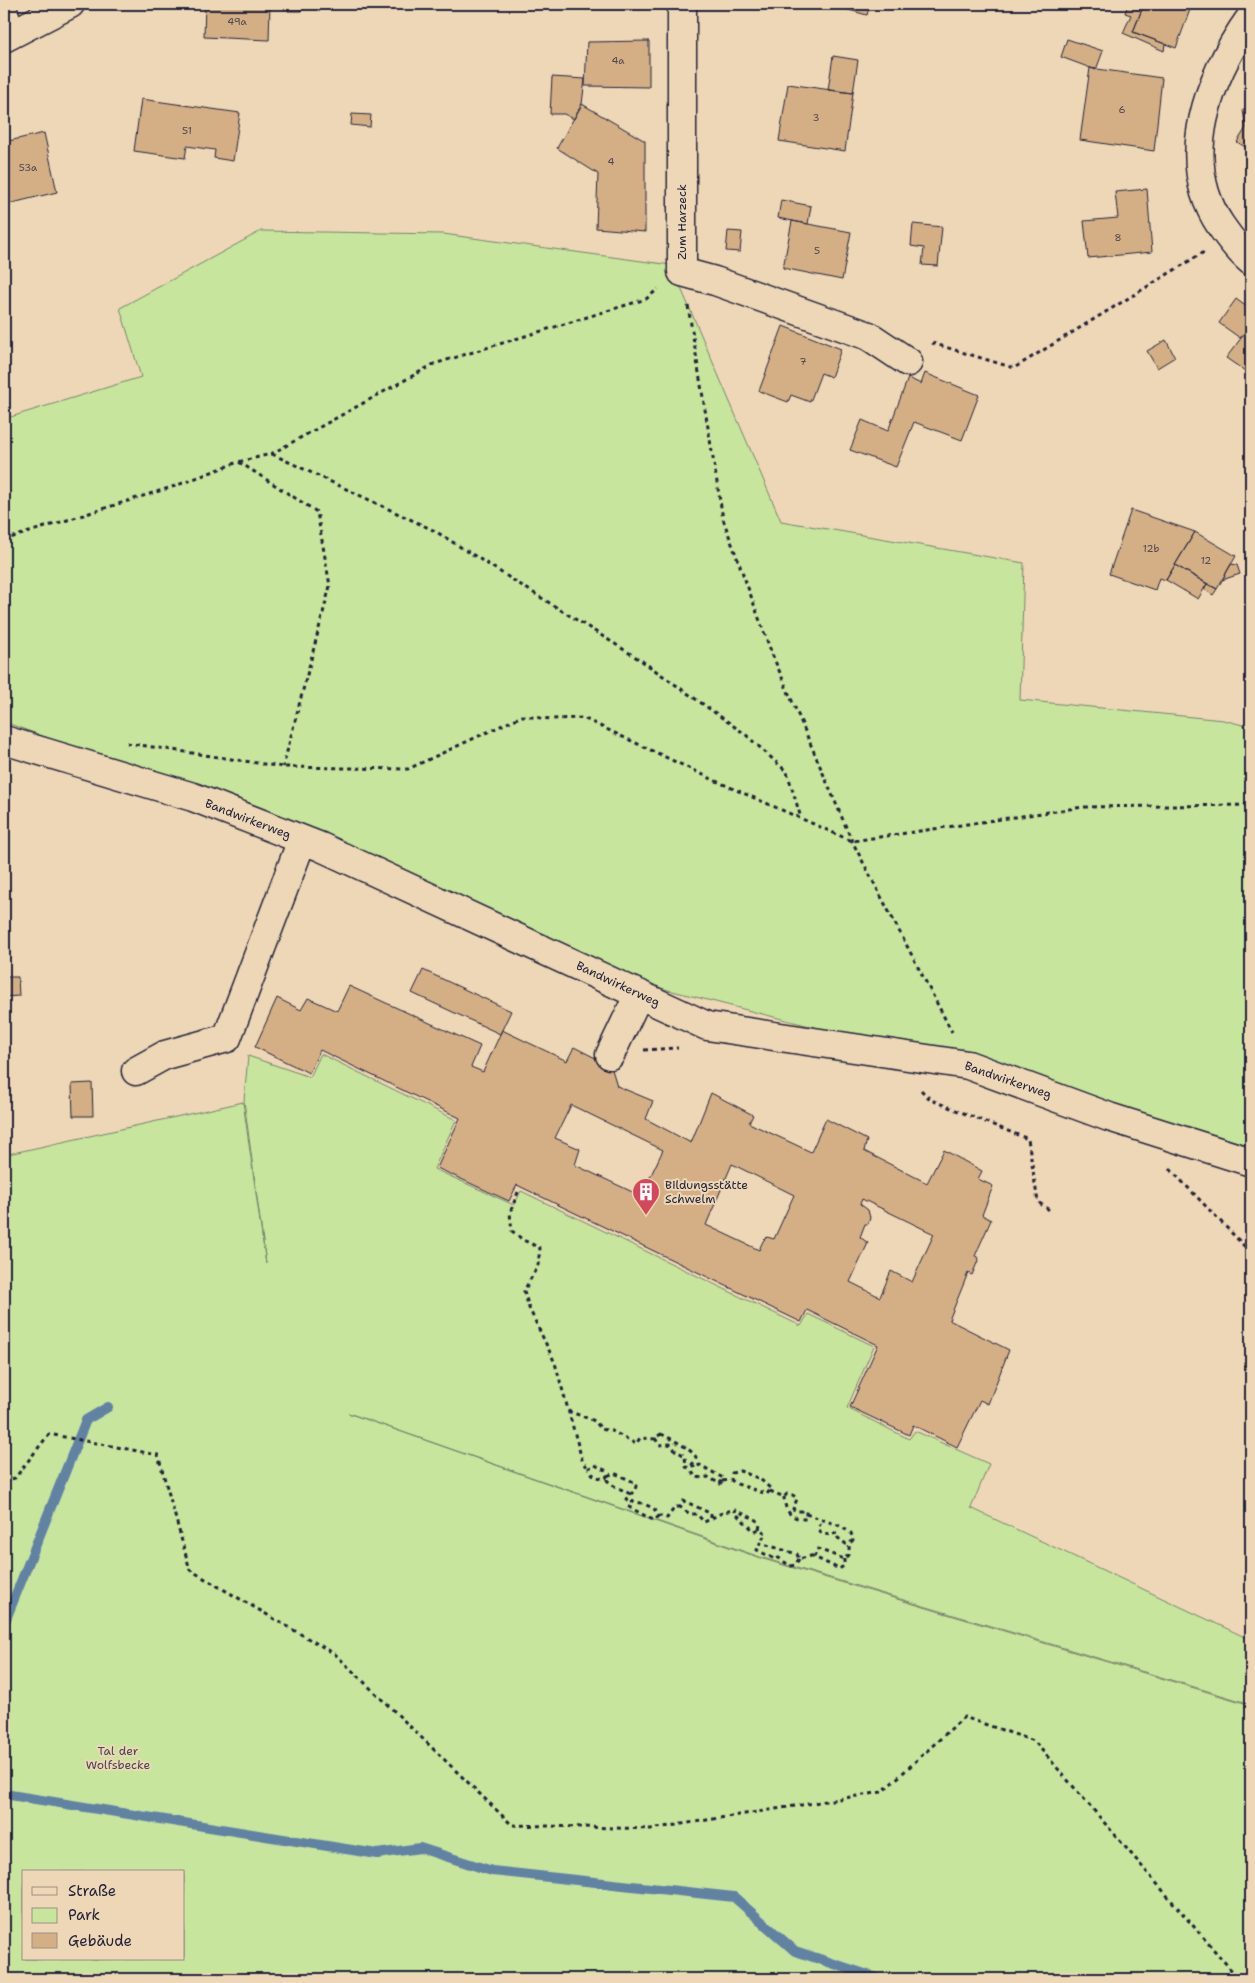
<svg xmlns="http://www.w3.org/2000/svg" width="1255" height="1983" font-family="'Shantell Sans',sans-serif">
<rect width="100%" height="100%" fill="#eed7b6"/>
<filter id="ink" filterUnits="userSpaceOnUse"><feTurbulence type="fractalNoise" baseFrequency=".02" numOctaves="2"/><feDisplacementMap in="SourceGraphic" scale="10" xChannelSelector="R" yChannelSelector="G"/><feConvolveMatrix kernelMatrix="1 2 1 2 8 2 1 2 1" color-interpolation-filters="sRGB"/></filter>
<g filter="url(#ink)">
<path fill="#c7e59d" stroke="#74846c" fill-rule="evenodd" d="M261,231l182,3 228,31 110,256 243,42 -4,137 203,20 28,7v419l-143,-44 -475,-121 -521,-220 -108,-39v-303l137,-42 -21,-69z
M321,1054l135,66 -22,49 80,36 7,-14 280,135 7,-12 66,32 -27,62 62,31 6,-8 74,33 -18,44 280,132v64l-491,-147 -412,-144 412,145 491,147v274h-1247v-588l4,3 -4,-55v-184l239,-53 23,162 -22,-163 4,-45 62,21zM24,1872h160v87h-160z"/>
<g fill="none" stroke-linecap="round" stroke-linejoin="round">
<path stroke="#6282a4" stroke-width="10" d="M4,1624l82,-204 22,-13
M4,1794l373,60 43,-6 72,23 242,26 61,54 85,28"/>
</g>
<path fill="#d4af86" stroke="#22223b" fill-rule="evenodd" d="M205,4h65l-1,36 -65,-3z
M288,4h13v7h-13z
M593,4h55v5h-55z
M827,4h43l-3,11z
M1128,4h16l-11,28 32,12 -1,7 -41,-18 8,-18 -6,-2z
M1144,4h48l-16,44 -43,-16z
M1067,39l36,12 -7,19 -35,-13z
M649,41v46l-64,-1 2,-44z
M833,56l25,4 -5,33 -25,-3z
M1090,68l72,10 -8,73 -74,-11z
M552,77l33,2 -3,25 -8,15 -10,-5h-14z
M788,84l65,9 -8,58 -66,-10z
M141,99l99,14 -7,48 -19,-3 1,-8 -28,-4 -2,12 -51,-7z
M582,104l63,37v91l-49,-4 2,-54 -41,-26z
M1251,109v48l-2,2 -2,-11 -10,-6 9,-14 -3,-18z
M352,114l19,1 -1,12 -19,-2z
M44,133l13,59 -53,13v-63z
M1147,189l5,63 -64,6 -4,-37 34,-3 -3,-26z
M781,200l30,6 -3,18 -30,-6z
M792,221l59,11 -9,48 -59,-12z
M913,224l29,3 -4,39 -16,-1 2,-17 -13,-2z
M728,231l14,1 -2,20 -14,-1z
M1236,299l15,11v15l-11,13 -21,-15z
M1251,325v50l-25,-17z
M783,326l58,23 -10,28 -10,-4 -11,29 -19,-7 -3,7 -29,-11z
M1166,340l9,17 -18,11 -10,-17z
M925,373l54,22 -17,45 -48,-18 -18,45 -46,-17 12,-30 26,11 20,-53 13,6z
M1131,510l64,22 -29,48 -7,-2 -4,12 -46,-16z
M1195,532l41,24 -19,33 -42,-24z
M1231,564l6,1 3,9 -18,6z
M1175,565l32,19 -9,15 -32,-19z
M1207,584l10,5 -4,6 -9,-6z
M423,970l88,41 -11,23 -88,-41z
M4,977h14l1,19 -15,1z
M349,986l131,60 -9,21 12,5 19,-42 65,31 7,-14 37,19 6,20 36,15 -7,18 45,24 20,-50 42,22 -4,8 62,29 15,-33 41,21 -3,11 63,32 17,-33 38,21 -4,8 15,7 -11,29 9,5 -16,36 4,2 -7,17 -4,-2 -19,47 60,30 -21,54 -8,-4 -23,47 -44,-22 -4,10 -59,-28 28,-62 -71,-35 -6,12 -284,-137 -8,16 -72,-33 23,-50 -140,-68 -11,23 -54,-26 22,-49 24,12 7,-12 29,13zM571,1105l92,45 -22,46 -66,-31 5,-16 -25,-11zM732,1164l62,31 -20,44 -7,-2 -4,4 -4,9 -53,-25zM862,1199l72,35 -22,48 -21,-11 -11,26 -30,-15 18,-39 -8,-6 5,-13h3l2,-6 -2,-8 -8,-6z
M92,1083l1,33h-20l-1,-32z"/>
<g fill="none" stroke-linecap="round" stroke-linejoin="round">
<defs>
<path id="minor" d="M682,4v268l33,9 154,55 39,26
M4,13l7,21
M1251,17c-42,59 -75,143 -30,209 9,13 18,25 30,35
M4,38l66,-34
M4,740l189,57 128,50 386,179 261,39 141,52 142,45
M610,1055l29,-61
M136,1071l29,-16 62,-17 75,-198"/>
</defs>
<use href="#minor" stroke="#22223b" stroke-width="31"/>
<path stroke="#22223b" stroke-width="3" stroke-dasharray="4 4" stroke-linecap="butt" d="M688,306l35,213 49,135 80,187 100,191
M932,343l82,25 190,-116
M272,454l163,77 207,130 103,73 42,38 14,46
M239,462l78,50 13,74 -47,181
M4,540l171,-54 63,-24 33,-8 163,-90 212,-65 12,-10
M127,743l156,24 125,2 114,-53 29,3 32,-1 133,63 136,60 231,-34 168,-2
M644,1050l34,-2
M921,1090l10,10 97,39 10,63 14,10
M1170,1169l81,84
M518,1192l-8,21 2,18 11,9 17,8 -2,17 -14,26 5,17 26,55 28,100 6,5
M568,1411l27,10 6,8 11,2 24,13 4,-6 16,1
M661,1434c9,4 29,14 35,23l-1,4 -6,7 -3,-1 -1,-11 -10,-6 -5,-6 -11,1 -4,-7z
M595,1465l10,5 2,6 -1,2c-8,1 -15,-3 -17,-10z
M692,1465l2,2 -2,5c4,7 9,6 16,5l12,7 3,-6 -23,-13 -6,2
M4,1481l11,-3 34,-44 109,21 32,115 145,84 177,171 139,4 231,-37 82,-75 70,24 205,238
M722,1481l9,-1 6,4 30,10 4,-5 -11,-10 -20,-8 -8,2 -1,7
M770,1491l14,6 3,-3 6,1 4,4 -4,10 3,2h10v8c-15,0 -21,-7 -22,-22
M630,1494c-8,-5 -17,-7 -23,-14v-4l7,-3 20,9 2,4 -1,4 -9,9 6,4
M806,1514l32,11 13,8 2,7 -3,3 -4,1 -8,-6 -1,-5 -7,2 -9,-2 -3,-6 5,-6
M659,1516l-4,4 -4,-1 -22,-12 4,-6c8,2 24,6 26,15l8,2 8,-11h5
M711,1518v-4c-3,-2 -24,-12 -28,-13l-3,6 10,7h7l7,8c10,-4 20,-13 31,-11
M759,1529l1,-4 -3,-5 -22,-10v3l17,16 3,2 4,-2 7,4 -6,10
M799,1559l-4,6 -5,1 -11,-8 -4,1 -18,-9 3,-7 37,11 2,5 16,-4
M844,1559v7l-5,3 -25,-12 4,-8 26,10 4,-4 2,-12"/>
<use href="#minor" stroke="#eed7b6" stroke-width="28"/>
</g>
</g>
<defs>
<symbol id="building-pin" viewBox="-11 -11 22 30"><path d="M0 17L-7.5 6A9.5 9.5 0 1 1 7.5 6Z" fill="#d1495b" stroke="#eed7b6"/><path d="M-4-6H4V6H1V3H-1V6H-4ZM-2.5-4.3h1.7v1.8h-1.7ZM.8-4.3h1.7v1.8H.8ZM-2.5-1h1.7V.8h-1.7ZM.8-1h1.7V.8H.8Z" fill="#fff"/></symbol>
</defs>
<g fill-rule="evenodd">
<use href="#building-pin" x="630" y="1176" width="32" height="43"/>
</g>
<g text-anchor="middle" stroke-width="4" stroke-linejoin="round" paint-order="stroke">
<g font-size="10" fill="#4e454e">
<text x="237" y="25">49a</text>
<text x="618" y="64">4a</text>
<text x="1122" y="113">6</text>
<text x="816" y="121">3</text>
<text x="187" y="134">51</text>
<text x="611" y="165">4</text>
<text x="28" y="171">53a</text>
<text x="1118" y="241">8</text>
<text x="817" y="254">5</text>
<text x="803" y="365">7</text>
<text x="1151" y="552">12b</text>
<text x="1206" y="564">12</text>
</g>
<g font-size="12" fill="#22223b" stroke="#eed7b6">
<text transform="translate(682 222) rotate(-90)" y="4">Zum Harzeck</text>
<text transform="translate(248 819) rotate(21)" y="4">Bandwirkerweg</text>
<text transform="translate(618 984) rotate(25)" y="4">Bandwirkerweg</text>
<text transform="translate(1008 1080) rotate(19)" y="4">Bandwirkerweg</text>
</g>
<g font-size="12" fill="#22223b" stroke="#eed7b6" text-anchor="start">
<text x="665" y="1189">Bildungsstätte<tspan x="665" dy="14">Schwelm</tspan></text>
</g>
<g font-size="12" fill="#43494f" stroke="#eed7b6">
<text x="118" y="1755">Tal der<tspan x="118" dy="14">Wolfsbecke</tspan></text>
</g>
</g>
<rect width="1255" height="1983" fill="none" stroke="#eed7b6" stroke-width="20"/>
<rect x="10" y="10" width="1235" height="1963" fill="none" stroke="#22223b" stroke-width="2" filter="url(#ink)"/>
<rect x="22" y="1870" width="162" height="90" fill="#eed7b6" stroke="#9c8f85"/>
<rect x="32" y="1887" width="25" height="8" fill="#eed7b6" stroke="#9c8f85"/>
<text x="68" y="1896" font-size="15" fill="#22223b">Straße</text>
<rect x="32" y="1908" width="25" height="15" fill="#c7e59d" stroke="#9c8f85"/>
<text x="68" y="1920" font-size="15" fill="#22223b">Park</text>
<rect x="32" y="1933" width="25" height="15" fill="#d4af86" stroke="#9c8f85"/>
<text x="68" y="1946" font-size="15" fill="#22223b">Gebäude</text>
</svg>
